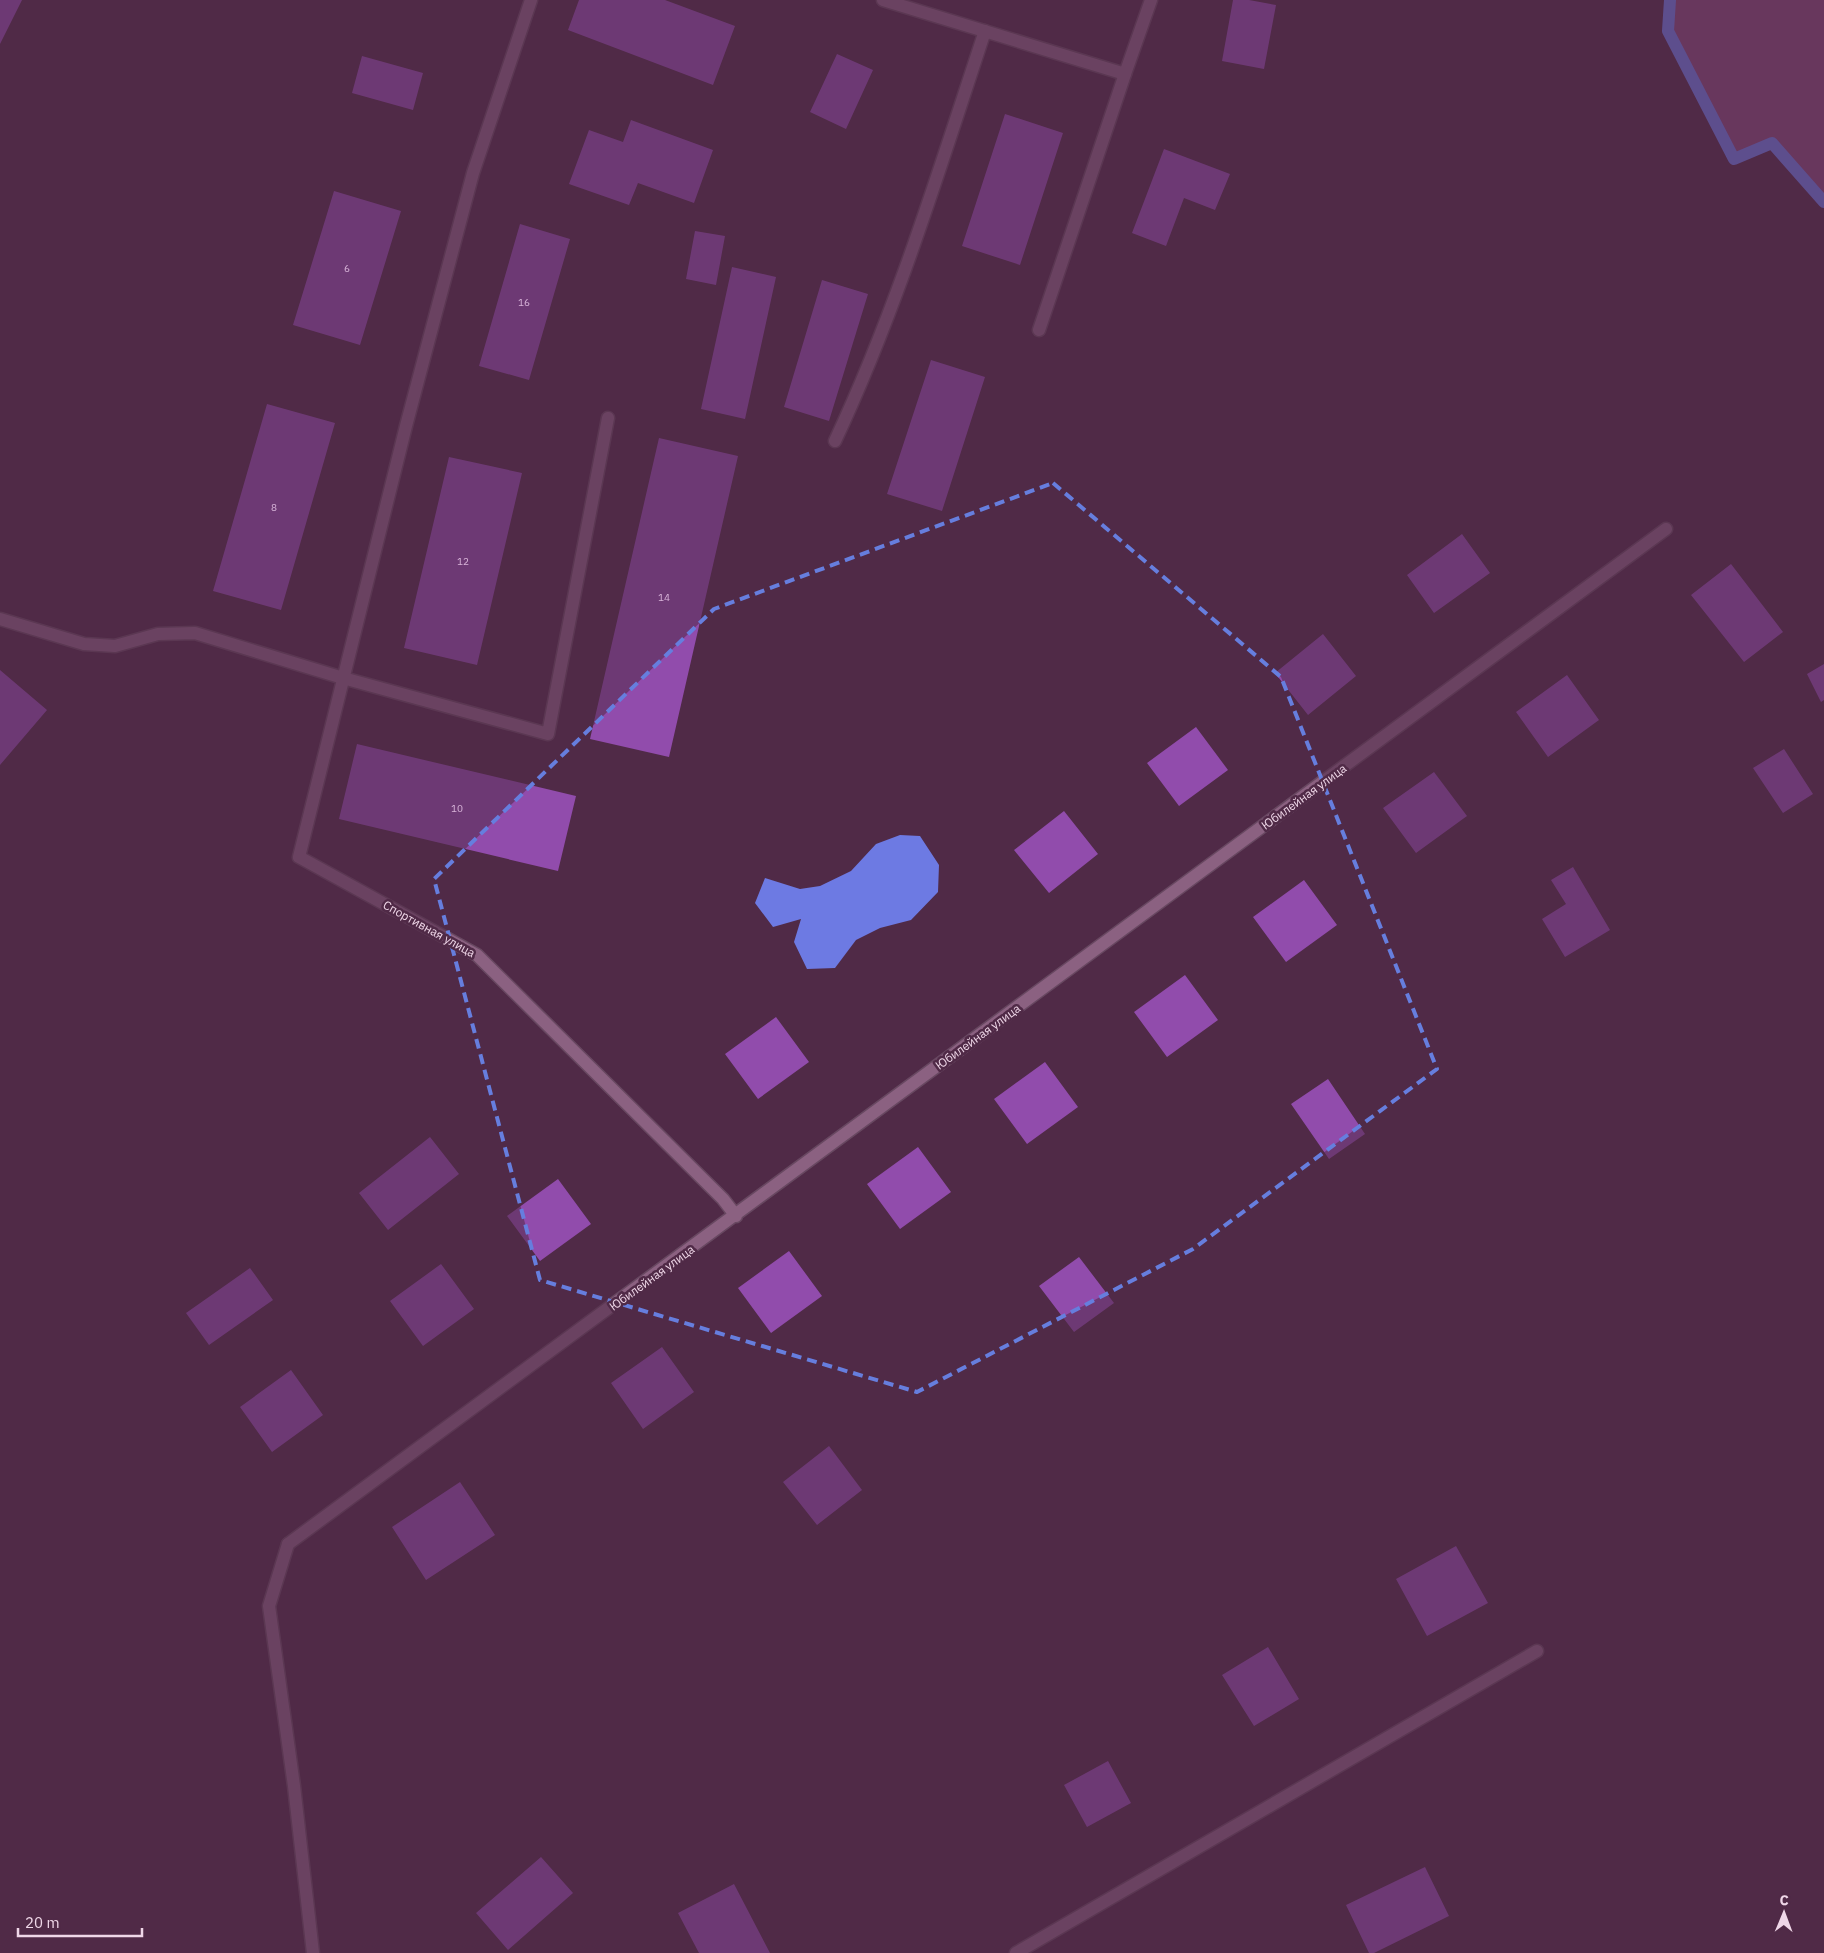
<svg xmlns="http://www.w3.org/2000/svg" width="1824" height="1953" font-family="'IBM Plex Sans',sans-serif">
<rect width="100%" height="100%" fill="#502a47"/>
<path fill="#854778" d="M1670,0h154v202l-52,-59 -38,16 -66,-128z"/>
<path fill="#6d7ae3" d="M900,835l20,1 19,29 -1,27 -27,28 -31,8 -24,12 -21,28 -28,1 -13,-27 7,-23 -28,8 -18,-24 10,-25 35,11 20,-3 31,-15 25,-27z"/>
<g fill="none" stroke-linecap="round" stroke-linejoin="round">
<path stroke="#6d7ae3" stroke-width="12" d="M1670,0l-2,31 66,128 38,-16 52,59"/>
</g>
<path fill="#914cac" d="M0,0h22l-22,44z
M579,0h86l70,26 -22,59 -145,-55z
M1233,0h16l27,5 -12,64 -42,-8z
M837,54l36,16 -27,59 -36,-17z
M362,56l61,17 -10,37 -61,-17z
M1005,114l58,19 -43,132 -58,-19z
M631,120l82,30 -19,53 -56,-20 -9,22 -60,-21 20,-54 34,12z
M1164,149l66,25 -15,36 -31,-12 -18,48 -34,-13z
M334,191l67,20 -41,134 -67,-20z
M520,224l50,15 -41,141 -50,-14z
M695,231l30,5 -9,49 -30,-6z
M732,267l44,10 -31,142 -44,-10z
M822,280l46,14 -39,127 -45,-14z
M931,360l54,17 -43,134 -55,-17z
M267,404l68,19 -54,187 -68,-19z
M659,438l79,18 -69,301 -79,-18z
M449,457l73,16 -45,192 -73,-17z
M1462,534l28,39 -56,40 -27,-38z
M1731,564l52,68 -39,30 -53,-67z
M1323,634l33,42 -48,39 -33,-42z
M1824,664v36l-3,2 -14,-28z
M0,670l47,40 -47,55z
M1567,675l32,45 -51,37 -32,-45z
M1196,727l32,43 -49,36 -32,-43z
M357,744l219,52 -18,75 -219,-52z
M1784,749l29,45 -30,19 -30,-45z
M1434,772l33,44 -51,37 -33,-45z
M1064,811l34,43 -49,39 -35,-43z
M1573,867l37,63 -45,27 -23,-38 24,-15 -15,-24z
M1304,880l33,45 -51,37 -33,-45z
M1185,975l33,45 -51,37 -33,-45z
M776,1017l33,45 -51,37 -33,-45z
M1045,1062l33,45 -51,37 -33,-45z
M1328,1079l37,55 -36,25 -38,-55z
M430,1137l29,37 -71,56 -29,-37z
M918,1147l33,45 -51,37 -33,-45z
M558,1179l33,45 -51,37 -33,-45z
M789,1251l33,45 -51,37 -33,-45z
M1079,1257l35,46 -40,29 -35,-46z
M441,1264l33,45 -51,37 -33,-45z
M250,1268l23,32 -64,45 -23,-32z
M662,1347l32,45 -51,37 -32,-46z
M291,1370l32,45 -51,37 -32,-45z
M829,1446l33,44 -45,35 -34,-43z
M460,1482l35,53 -69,45 -34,-53z
M1456,1546l32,57 -61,33 -31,-57z
M1268,1647l31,52 -45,27 -32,-51z
M1108,1761l23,42 -44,24 -23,-42z
M541,1857l32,36 -65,57 -32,-37z
M1425,1867l24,49 -75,37h-5l-23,-48z
M734,1884l36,69h-71l-21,-40z"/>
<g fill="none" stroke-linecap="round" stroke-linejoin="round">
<defs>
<path id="service" d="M1039,330l86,-256
M835,441c62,-132 104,-271 150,-410
M288,1544l-19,62 25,180 19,167
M1016,1953l521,-302"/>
<path id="minor" d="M531,0l-58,173 -67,253 -107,431 178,98 246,244 13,17
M883,0l242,74 26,-74
M0,619l84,25 31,2 43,-12 37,-1 148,45 205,56 60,-316
M288,1544l1378,-1015"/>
</defs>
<use href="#service" stroke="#684861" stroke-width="15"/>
<use href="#minor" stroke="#684861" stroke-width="15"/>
<use href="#service" stroke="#8b6181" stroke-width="12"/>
<use href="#minor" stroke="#8b6181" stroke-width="12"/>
</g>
<path d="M0 0H1824V1953H0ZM1053,483l228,194 156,392 -244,180 -276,143 -377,-112 -106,-401 280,-270z" fill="#502a47" fill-opacity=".55" fill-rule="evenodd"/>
<path fill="none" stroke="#667ede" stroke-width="4" stroke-dasharray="10 6" stroke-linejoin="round" d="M1053,483l228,194 156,392 -244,180 -276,143 -377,-112 -106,-401 280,-270z"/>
<g text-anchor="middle" stroke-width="5" stroke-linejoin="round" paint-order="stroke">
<g font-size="10" fill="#d8b4d9">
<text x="347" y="272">6</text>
<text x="524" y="306">16</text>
<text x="274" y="511">8</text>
<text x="463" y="565">12</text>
<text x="664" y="601">14</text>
<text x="457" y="812">10</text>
</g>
<g font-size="12" fill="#efd7e8" stroke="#502a47">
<text transform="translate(1304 797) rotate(-36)" y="4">Юбилейная улица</text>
<text transform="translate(429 929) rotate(29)" y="4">Спортивная улица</text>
<text transform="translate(978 1037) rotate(-36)" y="4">Юбилейная улица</text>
<text transform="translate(652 1278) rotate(-36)" y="4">Юбилейная улица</text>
</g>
</g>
<g transform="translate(1784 1913) rotate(1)" stroke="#502a47" stroke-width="4" paint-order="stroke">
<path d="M0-4L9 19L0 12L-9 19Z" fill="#efd7e8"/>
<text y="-8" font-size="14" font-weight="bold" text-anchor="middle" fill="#efd7e8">С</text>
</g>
<path d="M18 1928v8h124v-8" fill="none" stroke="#efd7e8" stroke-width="2.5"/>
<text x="25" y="1928" font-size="15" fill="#efd7e8" stroke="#502a47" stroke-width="4" paint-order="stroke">20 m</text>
</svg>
